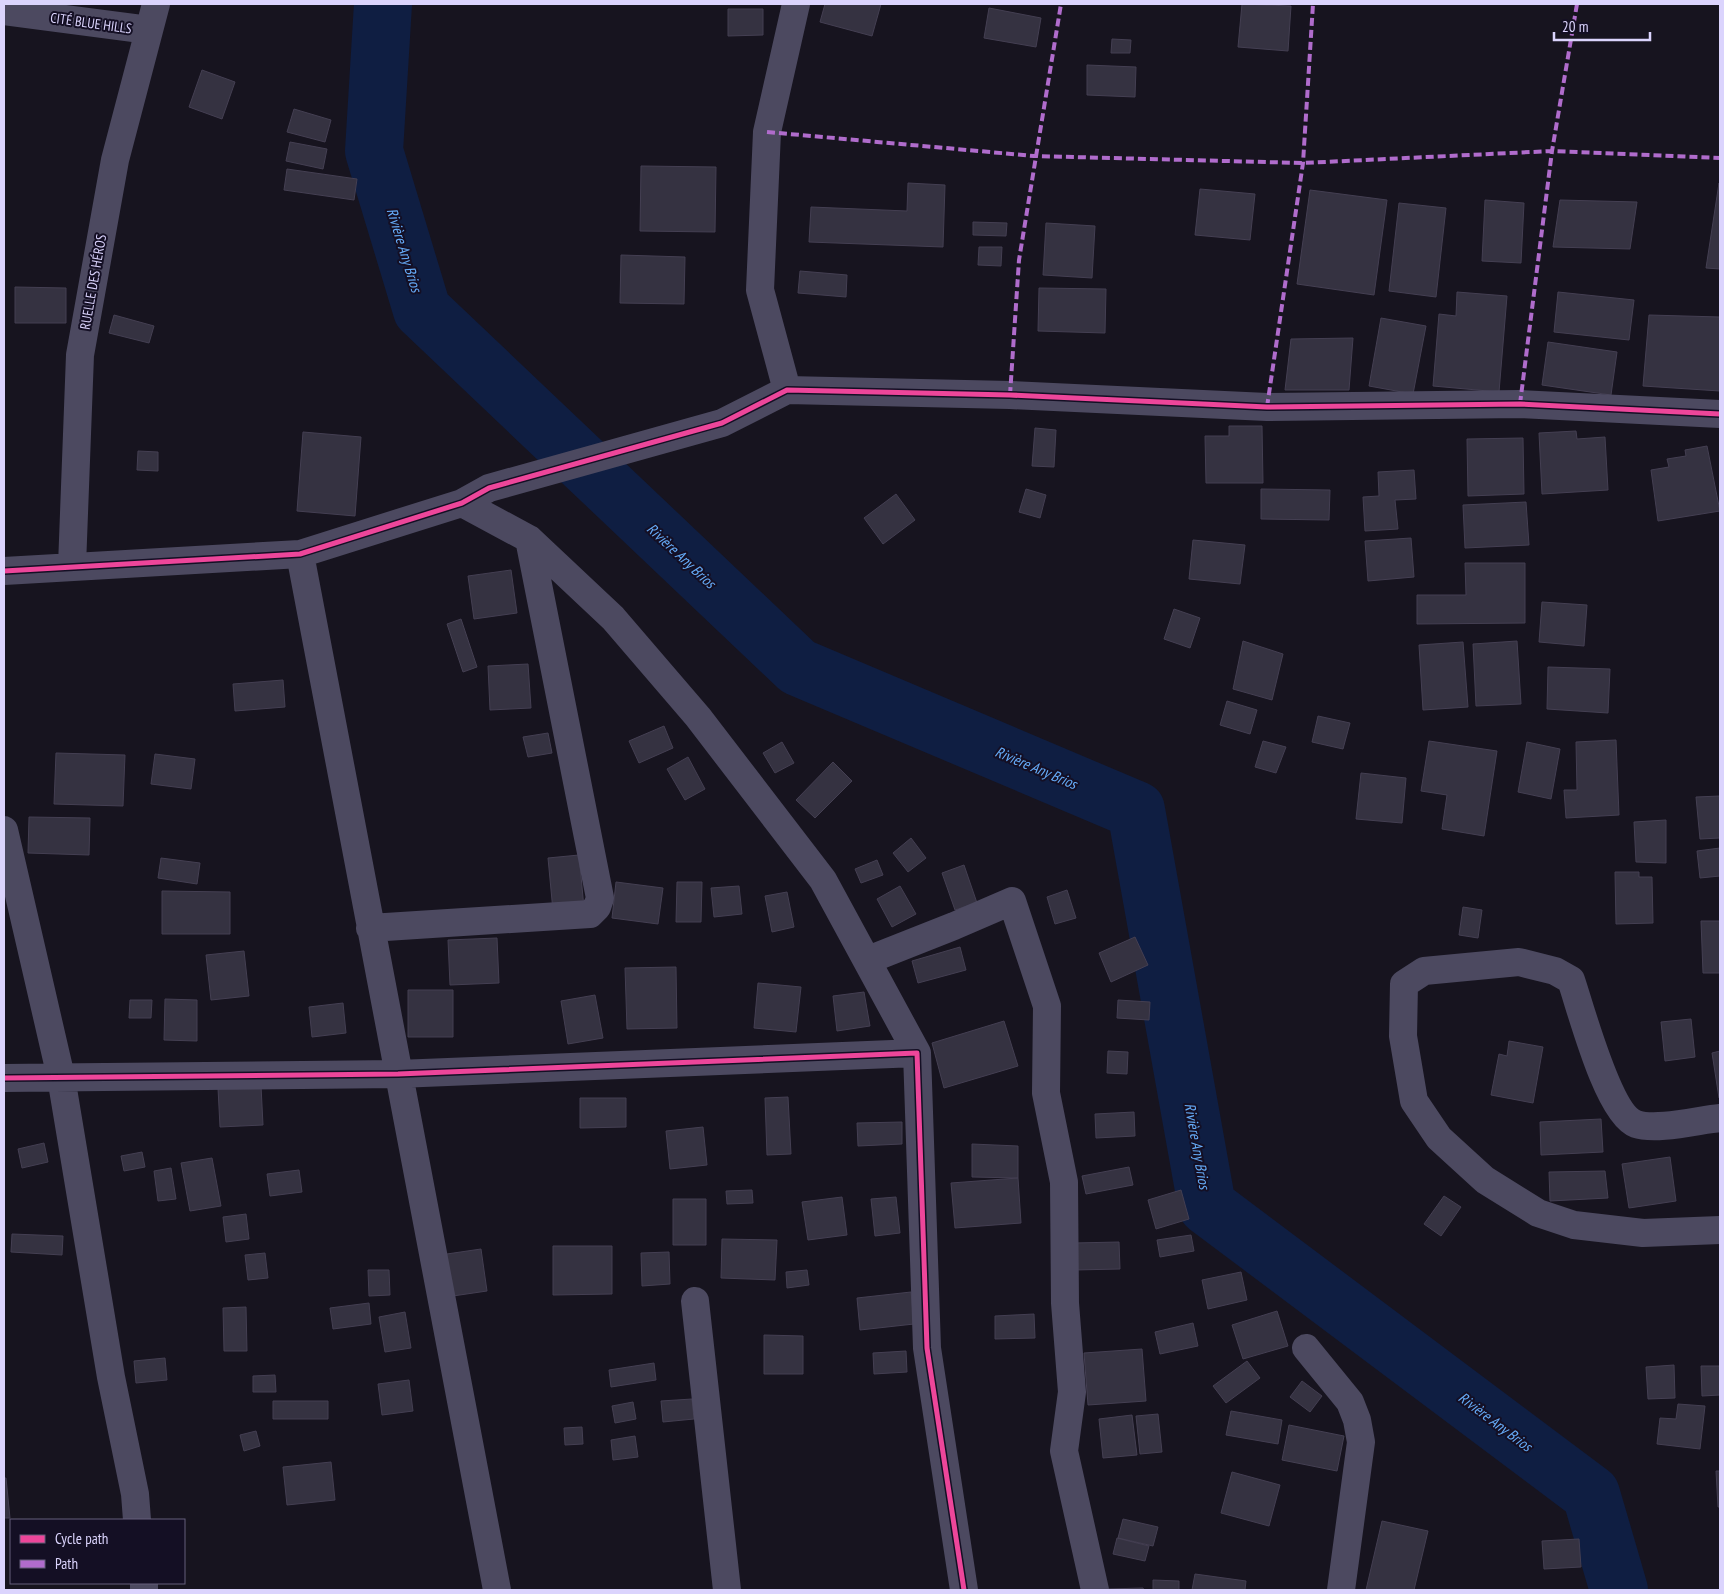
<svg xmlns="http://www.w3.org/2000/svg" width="1724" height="1594" font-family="'PT Sans Narrow',sans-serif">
<rect width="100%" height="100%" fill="#17141f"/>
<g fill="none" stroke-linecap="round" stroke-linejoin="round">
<path stroke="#0f1e42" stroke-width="58" d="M383,4l-9,147 48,159 376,357 338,143 71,396 384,288 28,96"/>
</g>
<path fill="#353241" stroke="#443f52" d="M825,4h56l-9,32 -52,-14z
M1242,4l49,2 -3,45 -50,-4z
M989,8l52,10 -5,29 -52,-9z
M728,9h35v26l-35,1z
M1112,39l19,1 -1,13h-19z
M1087,65l49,2 -1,30 -48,-2z
M202,70l33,12 -13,37 -33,-12z
M294,109l37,11 -6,22 -38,-10z
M290,142l37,7 -4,20 -37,-8z
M641,166l75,1 -1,65 -75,-1z
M287,169l70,10 -3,21 -70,-10z
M908,183l37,2 -2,62 -134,-5 2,-35 96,4z
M1719,183l1,86 -14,-1z
M1200,189l55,5 -5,46 -55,-5z
M1310,190l77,10 -13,95 -77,-11z
M1485,200l39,3 -3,60 -39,-2z
M1560,200l77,2 -7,47 -77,-2z
M1399,203l47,5 -10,89 -47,-6z
M973,222l34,1 -1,13 -33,-1z
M1046,223l49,3 -3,52 -49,-3z
M979,247h23l-1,19 -23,-1z
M621,255l64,2 -1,47 -64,-1z
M800,271l47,4 -1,22 -48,-4z
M15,287l51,1v35h-51z
M1039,288l67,1 -1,44 -67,-2z
M1457,292l50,4 -8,96 -66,-6 6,-72 17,2z
M1558,292l76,8 -5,40 -75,-8z
M114,315l40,11 -5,17 -40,-10z
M1649,315l71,2v74l-77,-5z
M1381,318l45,8 -13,68 -44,-8z
M1353,338l-4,52h-64l6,-51z
M1548,342l69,10 -6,43 -69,-10z
M1229,426h33l1,57h-57l-1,-47h24z
M1035,428l21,2 -2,37 -22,-1z
M1576,431l1,8 28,-2 3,53 -66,4 -3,-61z
M303,432l58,5 -6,79 -58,-5z
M1523,438l1,56 -56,2 -1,-57z
M1707,446l13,65 -62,10 -7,-51 18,-3 -2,-8 19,-3 -1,-6z
M138,451l20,1v19l-21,-1z
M1414,470l2,29 -21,1 3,29 -33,2 -2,-34 16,-1 -1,-24z
M1026,489l20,6 -6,23 -21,-6z
M1261,489l69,1 -1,30 -68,-1z
M896,494l19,26 -32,24 -19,-26z
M1526,502l3,43 -64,3 -2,-43z
M1411,538l3,39 -46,4 -3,-40z
M1193,540l52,5 -5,39 -51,-5z
M1465,563h60v60l-108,1v-29h49z
M511,570l6,43 -43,6 -6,-43z
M1542,602l45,3 -3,41 -45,-4z
M1174,609l26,9 -10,30 -26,-9z
M461,619l16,48 -14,5 -16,-48z
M1243,641l40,13 -11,46 -39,-11z
M1517,641l4,63 -45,2 -3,-62z
M1463,642l5,65 -45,3 -4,-65z
M528,664l3,44 -41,2 -2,-44z
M1548,667l62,2 -2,44 -61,-4z
M283,680l2,27 -50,4 -2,-27z
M1227,701l30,9 -7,24 -30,-9z
M1318,716l32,7 -7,26 -31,-7z
M664,726l9,22 -34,15 -10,-22z
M548,733l4,20 -24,4 -5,-20z
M1616,740l3,75 -53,3 -2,-28h13l-1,-48z
M1263,741l23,6 -10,26 -21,-6z
M1429,741l68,10 -13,85 -42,-7 5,-34 -26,-4z
M782,742l12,21 -19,10 -12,-20z
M1527,742l33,7 -9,50 -33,-7z
M56,753l69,2 -2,51 -69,-2z
M155,754l40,5 -4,30 -40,-5z
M688,757l17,32 -20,11 -18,-31z
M833,762l19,19 -37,37 -19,-18z
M1361,773l45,5 -4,45 -46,-4z
M1720,796v42l-20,1 -4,-42z
M29,817l61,1 -1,37 -61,-2z
M1666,820v43l-30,-1 -2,-40z
M911,838l15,20 -18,14 -15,-19z
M1720,848v28l-20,2 -3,-27z
M579,855l5,53 -31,3 -5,-53z
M161,858l39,5 -3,21 -39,-6z
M877,860l6,15 -22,8 -6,-14z
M964,865l13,38 -22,7 -13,-37z
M1615,872h24v5h13l1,46 -37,1z
M616,882l47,6 -5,36 -46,-6z
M677,882h25l-1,40h-25z
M739,886l3,28 -28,3 -3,-29z
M900,886l16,28 -24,13 -15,-28z
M1067,890l9,28 -21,6 -8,-27z
M162,891l68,1v42h-68z
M787,892l7,35 -22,5 -7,-36z
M1463,907l19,3 -4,28 -19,-3z
M1701,921h19v52h-17z
M1135,937l13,28 -37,17 -12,-29z
M497,938l2,45 -49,2 -2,-45z
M960,947l6,23 -48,13 -6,-22z
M244,951l5,45 -38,4 -5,-45z
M676,967l1,61 -50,1 -2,-61z
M758,983l43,4 -5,45 -42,-4z
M408,990h45v47h-45z
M864,992l6,34 -33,5 -4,-35z
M595,995l8,43 -35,6 -7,-43z
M165,999l32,1v41l-33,-1z
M130,1000h22l-1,18h-22z
M1118,1000l32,2 -1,18 -32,-2z
M343,1003l3,30 -34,4 -3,-30z
M1691,1019l4,38 -30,4 -4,-39z
M1004,1021l14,45 -74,22 -12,-45z
M1509,1041l34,6 -10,56 -42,-8 8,-41 8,2z
M1108,1051l20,1 -1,22 -20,-1z
M1720,1051v47h-1l-7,-45z
M261,1086l2,39 -43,2 -2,-39z
M788,1097l3,57 -24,1 -2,-57z
M580,1098h46v29l-46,1z
M1134,1112l1,24 -39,2 -1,-24z
M1601,1119l2,33 -62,3 -1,-33z
M902,1122v22l-44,2 -1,-23z
M703,1127l4,38 -37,4 -4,-38z
M44,1143l4,19 -26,6 -4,-19z
M972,1144l46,2v32l-46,-1z
M142,1152l3,15 -21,4 -3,-15z
M1670,1157l6,44 -47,7 -7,-44z
M212,1158l9,48 -31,5 -9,-48z
M1129,1167l4,18 -47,9 -4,-18z
M171,1168l5,31 -18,2 -4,-30z
M299,1170l3,22 -32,4 -3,-22z
M1605,1171l3,27 -58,3 -1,-29z
M1018,1178l3,45 -66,5 -4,-45z
M752,1190l1,13 -26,1 -1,-13z
M1181,1190l8,29 -33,10 -8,-29z
M1444,1196l17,11 -20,29 -17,-12z
M842,1197l5,38 -39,5 -6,-38z
M896,1197l4,36 -25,3 -4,-37z
M673,1199h33v46h-33z
M246,1214l3,25 -23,3 -3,-25z
M12,1234l51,2 -1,19 -51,-3z
M1191,1235l3,16 -34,6 -3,-17z
M722,1239l55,1 -2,40 -54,-2z
M1119,1242l1,27 -46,1v-27z
M553,1246h59v48l-59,1z
M481,1249l6,42 -41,6 -6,-42z
M669,1252l1,32 -28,2 -1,-33z
M265,1253l3,25 -20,2 -3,-25z
M368,1270h21l1,25 -21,1z
M807,1270l2,15 -22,3 -1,-16z
M1241,1272l6,28 -39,9 -6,-29z
M911,1292l3,32 -54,6 -3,-32z
M369,1303l2,21 -38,5 -3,-21z
M246,1307l1,44h-23l-1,-43z
M1277,1311l11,35 -45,13 -11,-34z
M405,1312l6,36 -26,4 -6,-35z
M1034,1314l1,24 -40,1v-23z
M1193,1323l5,23 -38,8 -5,-22z
M764,1335l39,1v38h-39z
M1142,1349l4,52 -58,4 -4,-52z
M906,1351l1,21 -33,2 -1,-21z
M165,1358l2,22 -31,3 -2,-22z
M1247,1361l13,17 -34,25 -13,-17z
M654,1363l2,17 -45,7 -2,-17z
M1674,1365l1,33 -27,1 -2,-32z
M1701,1366h19v29l-18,1z
M275,1375l1,17h-23v-16z
M409,1380l4,31 -31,4 -4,-31z
M1302,1381l20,15 -12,16 -20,-15z
M692,1399l2,20 -31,3 -2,-21z
M273,1401h55v18h-55z
M633,1402l3,17 -21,4 -3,-17z
M1678,1404l27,2 -5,43 -43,-5 3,-26 16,1z
M1231,1411l51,9 -4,24 -52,-9z
M1158,1414l4,38 -22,2 -4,-38z
M1132,1415l5,40 -34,3 -4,-39z
M1289,1425l55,11 -7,35 -55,-11z
M582,1427l1,17 -18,1 -1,-17z
M256,1431l4,15 -16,5 -4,-16z
M635,1436l3,21 -25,3 -2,-20z
M331,1462l4,38 -48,5 -4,-38z
M1716,1471h4v36h-2z
M1232,1472l48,13 -11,41 -48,-13z
M4,1478h2l4,40h-6z
M1123,1519l35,8 -5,19 -35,-8z
M1382,1521l46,10 -14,59h-48z
M1117,1538l32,8 -4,15 -32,-7z
M1579,1539l2,28 -37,2 -2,-28z
M1195,1574l51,7 -1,9h-53z
M1153,1580l26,1v9h-26z
M1143,1588l1,2h-37v-1z"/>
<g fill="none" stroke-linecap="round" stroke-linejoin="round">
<path stroke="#4c4960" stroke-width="28" d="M4,11l145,19
M787,390l-27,-100 7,-158 29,-128
M462,503l67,36 84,79 85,99 125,163 94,173 10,295 37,242
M300,554l197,1036
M72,566l8,-211 35,-195 41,-156
M4,571l296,-17 162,-51 27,-15 233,-65 65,-33 223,5 257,12 253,-3 200,10
M4,830l57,247 50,300 24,117 2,26
M370,928l220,-14 7,-7 3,-9 -71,-359
M868,960l86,-34 58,-25 35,105 -1,87 18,89 1,121 7,89 -8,59 31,139
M4,1078l394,-4 519,-21
M1720,1118c-21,2 -64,13 -84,6 -28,-10 -55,-115 -65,-144l-16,-9 -36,-9 -95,9 -20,13 -1,52 11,65 25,37 46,42 53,33 36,12 69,8 77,-3
M695,1301l32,289
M1306,1348l44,54 7,18 4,22 -20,148
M144,1583v7"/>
<path stroke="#b06ccc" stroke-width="4" stroke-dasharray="8 4" stroke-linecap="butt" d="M767,132l267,24 269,7 249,-12 168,7
M1010,395l9,-135 42,-256
M1520,404l32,-253 25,-147
M1267,407l36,-244 10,-159"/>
<defs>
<path id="cycleway" d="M4,571l296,-17 162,-51 27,-15 233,-65 65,-33 223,5 257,12 253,-3 200,10
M4,1078l394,-4 519,-21 10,295 37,242"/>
</defs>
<use href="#cycleway" stroke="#140f24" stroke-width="8"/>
<use href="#cycleway" stroke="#ed469a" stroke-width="5"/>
</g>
<g text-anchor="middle" stroke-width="4" stroke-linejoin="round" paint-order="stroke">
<g font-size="14" fill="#dbd4fd" stroke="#140f24">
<text transform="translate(91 23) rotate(8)" y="5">CITÉ BLUE HILLS</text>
<text transform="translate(93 282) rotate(-80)" y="5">RUELLE DES HÉROS</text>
</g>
<g font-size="15" font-style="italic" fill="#66acf9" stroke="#140f24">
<text transform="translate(404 250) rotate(73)" y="5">Rivière Any Brios</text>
<text transform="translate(681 556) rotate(43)" y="5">Rivière Any Brios</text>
<text transform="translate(1036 768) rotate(23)" y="5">Rivière Any Brios</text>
<text transform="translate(1197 1146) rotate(80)" y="5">Rivière Any Brios</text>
<text transform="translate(1495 1422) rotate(37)" y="5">Rivière Any Brios</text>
</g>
</g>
<rect width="1724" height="1594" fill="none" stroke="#dbd4fd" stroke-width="10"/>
<rect x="10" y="1519" width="175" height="65" fill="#140f24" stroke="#645e7b"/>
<rect x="20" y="1535" width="25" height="8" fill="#ed469a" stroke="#645e7b"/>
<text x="55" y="1544" font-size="15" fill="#dbd4fd">Cycle path</text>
<rect x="20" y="1560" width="25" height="8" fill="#b06ccc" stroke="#645e7b"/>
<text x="55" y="1569" font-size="15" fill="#dbd4fd">Path</text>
<path d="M1554 32v8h96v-8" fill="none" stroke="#dbd4fd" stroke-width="2.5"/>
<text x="1562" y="32" font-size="15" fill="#dbd4fd" stroke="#140f24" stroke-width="4" paint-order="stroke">20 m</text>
</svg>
